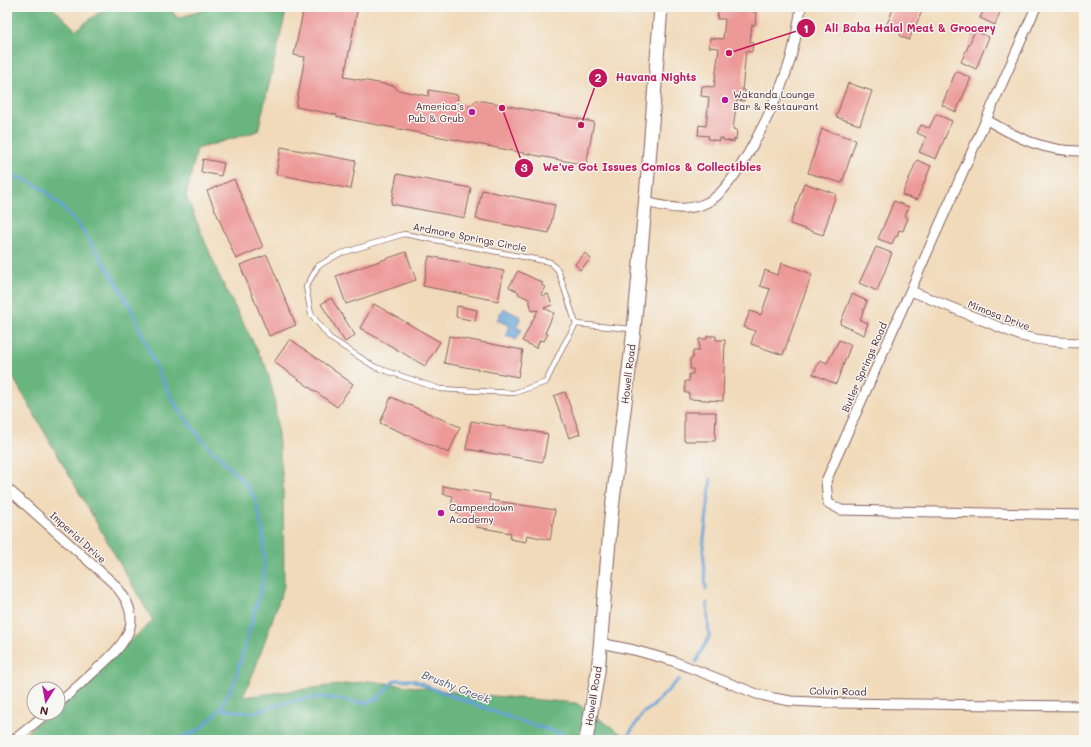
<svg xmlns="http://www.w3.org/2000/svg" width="1091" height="747" font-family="Mali,sans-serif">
<rect width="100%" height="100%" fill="#f6f6f2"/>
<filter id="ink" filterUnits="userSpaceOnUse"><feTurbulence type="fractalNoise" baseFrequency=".025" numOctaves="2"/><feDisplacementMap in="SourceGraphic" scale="8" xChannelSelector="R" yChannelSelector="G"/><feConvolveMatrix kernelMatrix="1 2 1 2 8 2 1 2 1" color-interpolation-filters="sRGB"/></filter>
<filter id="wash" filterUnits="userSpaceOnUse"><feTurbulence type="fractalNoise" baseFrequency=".012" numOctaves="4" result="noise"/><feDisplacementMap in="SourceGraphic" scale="16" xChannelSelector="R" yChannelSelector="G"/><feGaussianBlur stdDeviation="0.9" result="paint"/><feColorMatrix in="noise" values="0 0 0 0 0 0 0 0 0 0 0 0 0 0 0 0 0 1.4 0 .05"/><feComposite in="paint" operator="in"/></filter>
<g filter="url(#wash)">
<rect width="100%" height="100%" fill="#f1daba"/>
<path fill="#67b57f" stroke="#586a55" d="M7,7h45l24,23 30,-23h62l10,11 36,-11h73l-29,124 -61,18 -11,47 35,84 45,87 8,29 9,87 1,103 -29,83 -12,28 126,-16 102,13 105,9 53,36 -611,1 31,-27h9v-8l95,-84 -146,-254z"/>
<path fill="#66a3d7" stroke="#586181" d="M503,308l18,9 -5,10 6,3 -6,10 -10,-5 4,-9 -13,-6z"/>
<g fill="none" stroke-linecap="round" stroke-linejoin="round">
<path stroke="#66a3d7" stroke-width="3" d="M7,173l19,7 17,9 20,19 19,21 28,43 22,38 27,64 13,25 15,22 16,20 41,41 11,16 8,33 1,18v24l-4,20 -18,63 -9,29 -13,24 -22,22 -25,9
M706,589l-3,-41 8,-69
M696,662l13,-25 -2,-34
M220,709l30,4 51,-14 24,-2 39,6 13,-4 18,-19h18l21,9 83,31 64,20
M625,740l18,-27 9,-6 27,-28"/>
</g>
<g id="blocks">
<path fill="#ed9998" d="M304,7h54l-14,70 51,9 2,4 31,6 1,-6 29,5 -1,8 13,2 7,-5 117,22 -8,43 -249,-48v-2l-41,-8 9,-50 -11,-2z
M729,7l11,1v3h5l1,-2 8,1 -1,2h3l-1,13h-3l-2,17h3l-1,10 -6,-1 -4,39h3l-1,11 -7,-1 -4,29 4,1 -1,10 -2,-1v3l-11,-2v-2h-3v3l-12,-2 1,-3 -11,-1 1,-10 7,1 3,-29 -8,-1 1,-10 12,1 5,-39 -10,-1 1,-9 13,1 2,-20h-8l1,-9 10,1z
M894,7h30l-15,33 -9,-4 1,-3 -15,-7z
M985,7h17l-7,18 -15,-7z
M975,31l14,6 -13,32 -15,-7z
M956,71l15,7 -15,34 -14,-7z
M848,83l24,8 -12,34 -24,-8z
M936,114l16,7 -16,38 -17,-7 7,-15 -9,-4 4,-8 8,3z
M822,129l34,11 -14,43 -34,-10z
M281,147l75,14 -5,28 -75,-15z
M203,159l21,4 -3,13 -20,-4z
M917,160l14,6 -14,34 -15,-5z
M397,174l74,14 -6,30 -74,-14z
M234,179l29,68 -27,12 -29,-68z
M804,183l32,11 -13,41 -33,-11z
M482,190l73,15 -6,28 -73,-14z
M894,201l15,6 -4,9 3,2 -5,13 -4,-1 -2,7h-2l-3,7 -14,-5z
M876,247l16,6 -15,38 -18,-8z
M406,252l10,28 -70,24 -10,-28z
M585,253l6,6 -11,11 -5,-6z
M267,255l29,70 -27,11 -29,-71z
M429,256l75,15 -6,30 -75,-15z
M782,263l30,11 -29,81 -32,-11 4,-13 -11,-4 6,-16 11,4 9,-26 -10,-3 5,-16 12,5z
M518,271l25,12 -2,2 4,2 -4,7 1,2 6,-2 4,11 -8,3 10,5 -9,20 3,1 -4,7 -4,-1 -4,8 -14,-7 16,-31 -6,1 -3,-12 -11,-5 1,-2 -10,-5z
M852,294l15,7 -7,19 8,3 -4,12 -24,-11z
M331,298l24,37 -10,7 -24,-38z
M374,304l66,38 -15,24 -65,-38z
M457,306l20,4 -2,11 -19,-4z
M449,336l74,14 -5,27 -74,-14z
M707,336h9v4h9l-2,61 -34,-2v-6h-4v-12h4v-7h4v-5h-3v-11h3v-7h6v-12h8z
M290,339l63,45 -16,23 -63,-45z
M839,340l12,5 -15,39 -23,-10 7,-14 7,3z
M565,392l15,42 -11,4 -15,-42z
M391,397l69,30 -11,26 -69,-30z
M684,412h32l-1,29h-31z
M471,421l77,13 -5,28 -77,-13z
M443,486l47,8 -1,6 66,10 -5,30 -23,-5 -1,7 -16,-3 1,-6 -35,-6 1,-4 -12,-1 -14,-16 2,-10 -10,-2z"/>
</g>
</g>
<g filter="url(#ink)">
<use href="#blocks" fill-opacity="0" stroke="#84605d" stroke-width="1"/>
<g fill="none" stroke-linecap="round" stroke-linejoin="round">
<defs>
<path id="service" d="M576,324l-13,22 -17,36 -32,11 -74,-4 -65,-22 -45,-29 -19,-24 -5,-27 12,-21 21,-12 65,-20 146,28 8,8 18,54 56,5"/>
<path id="minor" d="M1036,7l-210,474 2,22 13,7 243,5
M987,120c32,19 59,32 97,31
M646,202c21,5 41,11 62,0 29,-14 70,-104 80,-135 7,-20 10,-40 13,-60
M911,291l110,45c21,5 42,7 63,7
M7,488l106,95c34,36 15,59 -16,86 -13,12 -26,23 -39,35
M600,643l34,7 39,11 84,33 17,4 17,3 41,2 252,3
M14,740l33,-27"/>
<path id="secondary" d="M586,740l12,-68 13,-155 23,-188 15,-167 12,-155"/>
</defs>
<use href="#service" stroke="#84605d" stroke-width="6"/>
<use href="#minor" stroke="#84605d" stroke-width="11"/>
<use href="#secondary" stroke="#84605d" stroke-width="15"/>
<use href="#service" stroke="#fff" stroke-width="4.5"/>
<use href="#minor" stroke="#fff" stroke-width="9"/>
<use href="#secondary" stroke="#fff" stroke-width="13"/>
</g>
</g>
<g fill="#b5179e" stroke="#f6f6f2" stroke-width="1.5">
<circle cx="725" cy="100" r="4"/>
<circle cx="472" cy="112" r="4"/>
<circle cx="441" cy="513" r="4"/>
</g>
<g text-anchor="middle" stroke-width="3" stroke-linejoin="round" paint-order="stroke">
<g font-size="10" fill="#4a1f2b" stroke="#f6f6f2" text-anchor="start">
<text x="733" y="98">Wakanda Lounge<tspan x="733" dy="12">Bar &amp; Restaurant</tspan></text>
<text x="464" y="110" text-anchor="end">America's<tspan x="464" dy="12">Pub &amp; Grub</tspan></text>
<text x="449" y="511">Camperdown<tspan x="449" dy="12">Academy</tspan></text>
</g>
<g font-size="10" fill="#4a1f2b" stroke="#f6f6f2">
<text transform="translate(470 237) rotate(11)" y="4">Ardmore Springs Circle</text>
<text transform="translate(999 315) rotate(21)" y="4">Mimosa Drive</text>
<text transform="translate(864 367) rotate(-66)" y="4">Butler Springs Road</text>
<text transform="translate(628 374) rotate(-83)" y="4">Howell Road</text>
<text transform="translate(78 537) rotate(42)" y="4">Imperial Drive</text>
<text transform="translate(838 691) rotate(1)" y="4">Colvin Road</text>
<text transform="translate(593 696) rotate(-81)" y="4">Howell Road</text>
</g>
<g font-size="11" font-style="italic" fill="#555470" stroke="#f6f6f2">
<text transform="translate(456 687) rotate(21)" y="4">Brushy Creek</text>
</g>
</g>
<path fill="none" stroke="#c2185b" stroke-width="1.5" d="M729 53L806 28M581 125L598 78M502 108L524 168"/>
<g fill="#c2185b" stroke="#f6f6f2" stroke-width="1.5">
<circle cx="729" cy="53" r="4"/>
<circle cx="581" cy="125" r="4"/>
<circle cx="502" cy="108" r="4"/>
<circle cx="806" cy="28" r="10"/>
<circle cx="598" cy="78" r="10"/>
<circle cx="524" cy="168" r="10"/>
</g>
<g font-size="12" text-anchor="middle" font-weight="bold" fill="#fff">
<text x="806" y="33">1</text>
<text x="598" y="82">2</text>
<text x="524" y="172">3</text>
</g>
<g font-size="11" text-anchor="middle" font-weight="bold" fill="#c2185b" stroke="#f6f6f2" stroke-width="3" stroke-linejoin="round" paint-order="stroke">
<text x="910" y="32">Ali Baba Halal Meat &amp; Grocery</text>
<text x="656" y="81">Havana Nights</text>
<text x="652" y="171">We've Got Issues Comics &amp; Collectibles</text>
</g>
<rect width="1091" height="747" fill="none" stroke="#f6f6f2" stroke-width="24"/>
<g transform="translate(46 701) rotate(191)"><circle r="19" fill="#f6f6f2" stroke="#b1a0a2"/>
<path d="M0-3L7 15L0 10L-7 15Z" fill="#b5179e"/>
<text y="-6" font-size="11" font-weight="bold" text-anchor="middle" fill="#4a1f2b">N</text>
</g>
</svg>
